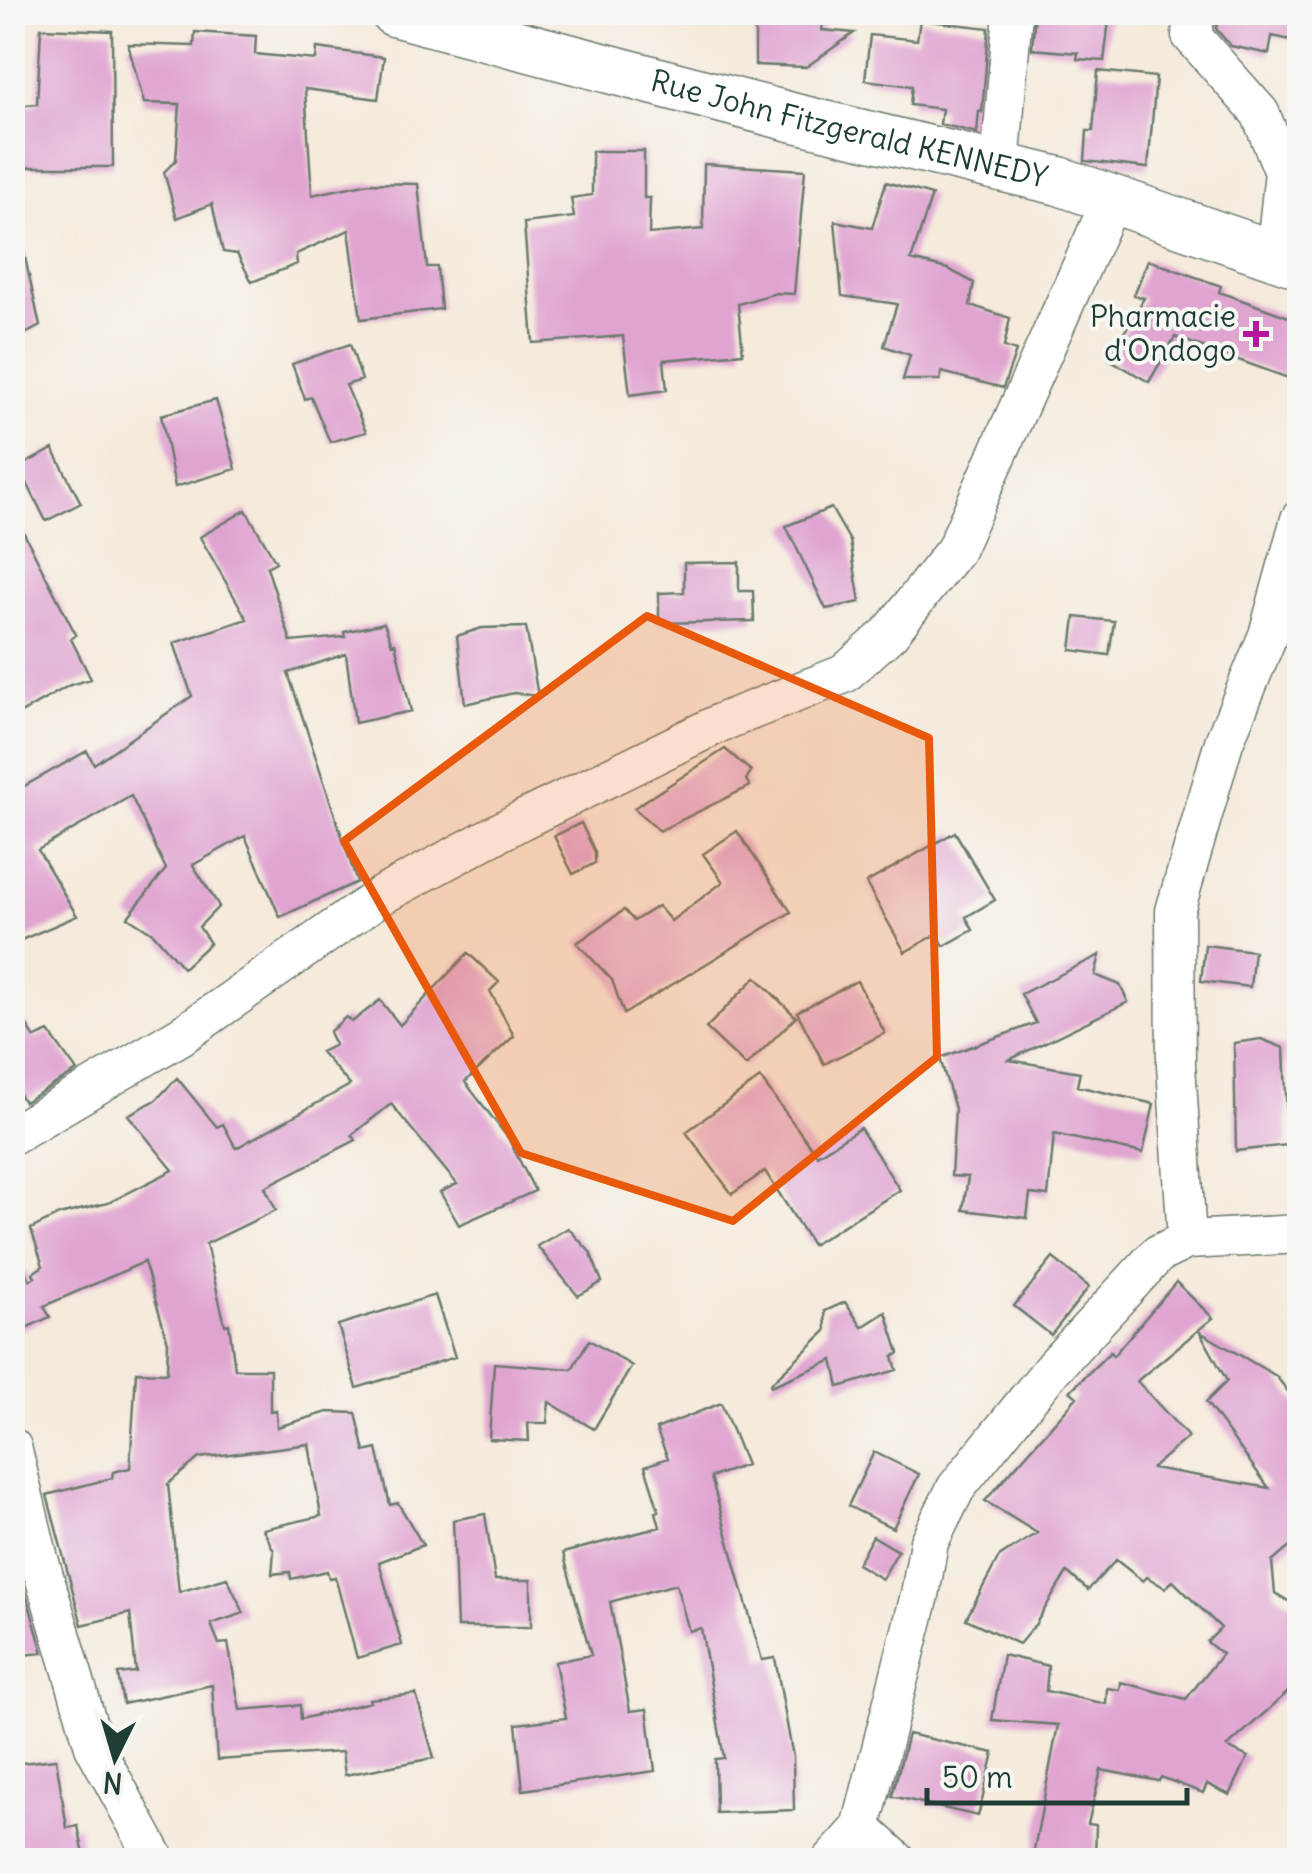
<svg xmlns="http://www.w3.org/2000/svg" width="1312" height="1873" font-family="Delius,sans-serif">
<rect width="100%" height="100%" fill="#f6f6f2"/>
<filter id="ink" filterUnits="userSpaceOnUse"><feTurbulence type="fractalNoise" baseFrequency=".01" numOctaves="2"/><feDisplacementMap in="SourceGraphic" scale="20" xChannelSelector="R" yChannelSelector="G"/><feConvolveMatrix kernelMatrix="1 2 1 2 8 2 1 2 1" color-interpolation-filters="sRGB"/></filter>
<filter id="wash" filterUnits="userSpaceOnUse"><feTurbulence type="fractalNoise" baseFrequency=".0048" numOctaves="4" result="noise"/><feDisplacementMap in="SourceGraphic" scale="40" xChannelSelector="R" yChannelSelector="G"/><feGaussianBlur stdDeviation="2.25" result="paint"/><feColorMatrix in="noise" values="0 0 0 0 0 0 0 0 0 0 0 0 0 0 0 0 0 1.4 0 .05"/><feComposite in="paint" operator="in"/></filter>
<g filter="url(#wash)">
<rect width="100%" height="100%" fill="#f5eadb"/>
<g id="blocks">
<path fill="#e0a4d1" d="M755,12h69l-2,18 32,3 -48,34 -51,-2z
M1035,12h75l-6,49 -27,-2 1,-6 -46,-4z
M1219,12h81v30l-28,-6 -3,18 -38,-8 -15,-17z
M920,20l69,8 -7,84 -3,-1 -2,22 -37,-9 2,-15 -32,-4 2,-19 -47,-6 5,-45 47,5z
M41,28l71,3 1,136h-101v-61l25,-2z
M195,32l61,4 -1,18 61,6 1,-12 67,9 -6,42 -73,-10 7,106 57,-12 49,1 9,83h10l4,42 -80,10 -12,-89 -53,24 1,10 -45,18 -15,-28 -14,-2 -11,-48 -35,14 -13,-46 12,-12 4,-56 -36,-1 -16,-59 66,2z
M1098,71l58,6 -8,91 -63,-7 2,-30h6z
M592,151h52v47h6l-1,36 54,-5 1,-65 101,6 -11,124 -18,-1 -38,11 5,49 -79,7 3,30 -37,5 -7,-59 -90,7 -9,-120 50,-6 -3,-19 21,-3z
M886,182l46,13 -21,65 37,9 26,14 -4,22 40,13 -6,29 12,4 -13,37 -61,-16 -2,8h-37l7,-25 -26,-9 13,-42 -55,-8 -7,-75 37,7z
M24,253l16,73 -28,15v-86z
M1148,260l73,26 -2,6 81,29v25l-12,32 -113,-41 -26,45 -40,-23 35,-61 -10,-3z
M350,344l12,36 -16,5 20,47 -36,10 -19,-45 -6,2 -13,-35z
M216,400l20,69 -61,18 -14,-72z
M53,449l28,54 -35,18 -27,-54z
M831,508l19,33 10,61 -34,7 -40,-83z
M12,510l64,125 -5,4 20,40 -21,6 -58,33z
M246,510l30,52 -9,5 24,75 54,-5 -1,-5 40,-9 8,21 3,-1 16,68 -56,12 -9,-69 -58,19 69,209 -77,35 -35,-81 -52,29 26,41 -20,21 11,16 -27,25 -29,-34 -26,-17 38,-48 -35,-73 -93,54 39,66 -65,28v-151l75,-42 7,13 98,-68 -18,-53 73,-24 -47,-82z
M739,562v29h14l1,30 -95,2v-30l25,-1v-29z
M1075,617l39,4 -5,34 -38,-5z
M526,627l12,69 -24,-3 -49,11 -8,-68 25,-8z
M725,749l26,22 -5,9 4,6 -91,45 -25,-23z
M581,823l14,29v11l-22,11 -19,-38z
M737,831l54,81 -167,102 -12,-34 -35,-37 47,-33 10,11 24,-15 13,15 52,-39 -20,-28z
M955,832l40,68 -29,17 7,13 -29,16 -7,-12 -32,18 -39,-69z
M1205,945l49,6 -4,36 -49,-6z
M468,953l31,29 -9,9 24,45 -49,46 43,56 27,53 -76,34 -19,-33 17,-8 -66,-80 -39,31 4,5 -91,47 11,23 -70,34 19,81 4,-1 6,45h35v42l6,-1 1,17 51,-15 28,1 9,39 12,-3 13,56 8,-2 25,42 -44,17 23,83 -45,13 -22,-81 -6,1 -2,-7 -36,8 -1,-7 -18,2 2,-23 -11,-22 58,-13 -12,-72 -110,14 -31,26 11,108 48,-14 17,35 -33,11 8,20 9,-1 12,67 60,-5 1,14 69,-17 -1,-3 47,-5 18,64 -89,17 -3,-23 -125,8 -5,-75 -89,19 -5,-30 18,-2 -6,-59 -48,12 -35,-130 65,-17 1,-6 17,-4 6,-96 31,1 1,-31 -24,-80 -100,44 6,11 -37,17 5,-33 -5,-11 8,-4 3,-19 6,13 5,-3 -2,-4 10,-7 -12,-37 28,-14 49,-12 65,-33 -45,-55 28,-15 21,-22 40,49 6,-3 13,24 114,-63 -29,-33 14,-7 -6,-13 17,-15 6,5 28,-22 20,25z
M1100,955l-5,20 25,10 8,17 -119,58 71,12 -3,14 77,18 -11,49 -89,-19 -6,62 -18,-2 -3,24 -64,-8 5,-33 -17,-1 4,-67 -15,-51 96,-35 -15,-29z
M756,977l40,40 -50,49 -40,-38z
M857,981l28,52 -61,31 -27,-52z
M12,1003l23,35 14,-6 28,39 -53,31 -12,-19z
M1261,1039l23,9 4,97 -52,6 -2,-108z
M760,1078l57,77 43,-27 40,62 -88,55 -47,-74 -33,23 -46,-62z
M568,1228l22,24 12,30 -24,14 -41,-50z
M1053,1258l36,29 -38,48 -37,-29z
M1176,1282l37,36 -76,63 51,56 -36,31 117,20 -63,-86 21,-21 -27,-49 76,44 24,31v131l-28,24 3,31 25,15v73l-73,66 21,10 -18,38 -23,-11 -4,9 -42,-16 -2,4 -58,-11 -13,54 8,1 -1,35h-63l26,-135 -66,-5 11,-65 45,11 -2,25 60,13 1,-16 13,2 1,-8 65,17 36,-45 -15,-12 14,-14 -48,-47 -8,7 -18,-11 -4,4 -27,-21 -28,30 -21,-18 -32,53 -16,19 -53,-25 33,-62 38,-24 -52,-32 92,-104 -7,-6 40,-39 3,4z
M435,1295l20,62 -98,31 -19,-63z
M845,1302l17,25 24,-15 13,41 -6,4 4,13 -58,17 -6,-27 -62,26 -1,-2 56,-53 -1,-20z
M589,1340l43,26 -38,63 -45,-27 -2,21h-19l1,18 -40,-2 5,-76 78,6z
M721,1403l25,62 -35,12 51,183 13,-2 18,99 1,53 -78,3 -1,-54 9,-1 -23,-130 -12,3 -13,-47 -66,18 20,109 17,-2 8,62 -132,19 -7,-66 50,-6 -11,-56 36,-7 -28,-102 97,-26 -4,-15 3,-1 -14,-45 23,-8 -12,-29z
M874,1452l45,22 -26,54 -45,-22z
M485,1514l10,66h36v47h-74l-4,-107z
M873,1536l25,15 -16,28 -25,-15z
M24,1587l19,66 -31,3v-68z
M908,1734l86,19 -16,63 -86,-20z
M56,1759l11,69 11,-2 7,34h-73v-96z"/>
</g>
</g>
<g filter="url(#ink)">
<use href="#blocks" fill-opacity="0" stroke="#6a7a6e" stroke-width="2.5"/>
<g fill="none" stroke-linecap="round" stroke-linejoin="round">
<defs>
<path id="minor" d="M1197,12l-6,23 69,78 24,59 -9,83
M1000,166l13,-154
M12,1135l170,-100 200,-140 140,-75 200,-98 122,-48 46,-41 65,-83 157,-352
M1187,1240l-11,-175 -1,-154 49,-169 44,-107 32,-116
M12,1447l27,112 55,187 62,114
M832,1860l29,-32
M896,1860l-35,-32 59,-233 9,-53 27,-54 96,-119 106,-115 29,-14 113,-6"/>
<g id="tertiary">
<path id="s1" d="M394,12l397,105 268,64 241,83"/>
</g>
</defs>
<use href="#minor" stroke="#6a7a6e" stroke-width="41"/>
<use href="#tertiary" stroke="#6a7a6e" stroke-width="51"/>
<use href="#minor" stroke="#fff" stroke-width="38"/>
<use href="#tertiary" stroke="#fff" stroke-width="48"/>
</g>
</g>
<path fill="#e8590c" fill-opacity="0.2" stroke="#e8590c" stroke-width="8" stroke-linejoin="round" d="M647,616l282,122 8,319 -204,164 -212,-68 -177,-312z"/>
<path fill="#b5179e" stroke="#f6f6f2" stroke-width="4" d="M1251 319h10v10h10v10h-10v10h-10v-10h-10v-10h10z"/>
<g text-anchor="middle" stroke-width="8" stroke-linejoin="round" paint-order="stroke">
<g font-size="30" fill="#1f3d34" stroke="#f6f6f2">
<text dy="10" stroke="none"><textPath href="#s1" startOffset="470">Rue John Fitzgerald KENNEDY</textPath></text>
</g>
<g font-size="30" fill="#1f3d34" stroke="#f6f6f2" text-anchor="end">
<text x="1236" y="327">Pharmacie<tspan x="1236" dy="34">d'Ondogo</tspan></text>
</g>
</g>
<rect width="1312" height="1873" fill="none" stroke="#f6f6f2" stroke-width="50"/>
<g transform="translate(115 1758) rotate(185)" stroke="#f6f6f2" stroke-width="8" paint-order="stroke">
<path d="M0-8L18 38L0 25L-18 38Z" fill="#1f3d34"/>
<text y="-15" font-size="28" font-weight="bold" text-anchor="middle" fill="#1f3d34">N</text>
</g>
<path d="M927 1788v15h260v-15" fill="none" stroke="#1f3d34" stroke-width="5"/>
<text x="942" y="1788" font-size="30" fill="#1f3d34" stroke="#f6f6f2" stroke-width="8" paint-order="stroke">50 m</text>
</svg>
